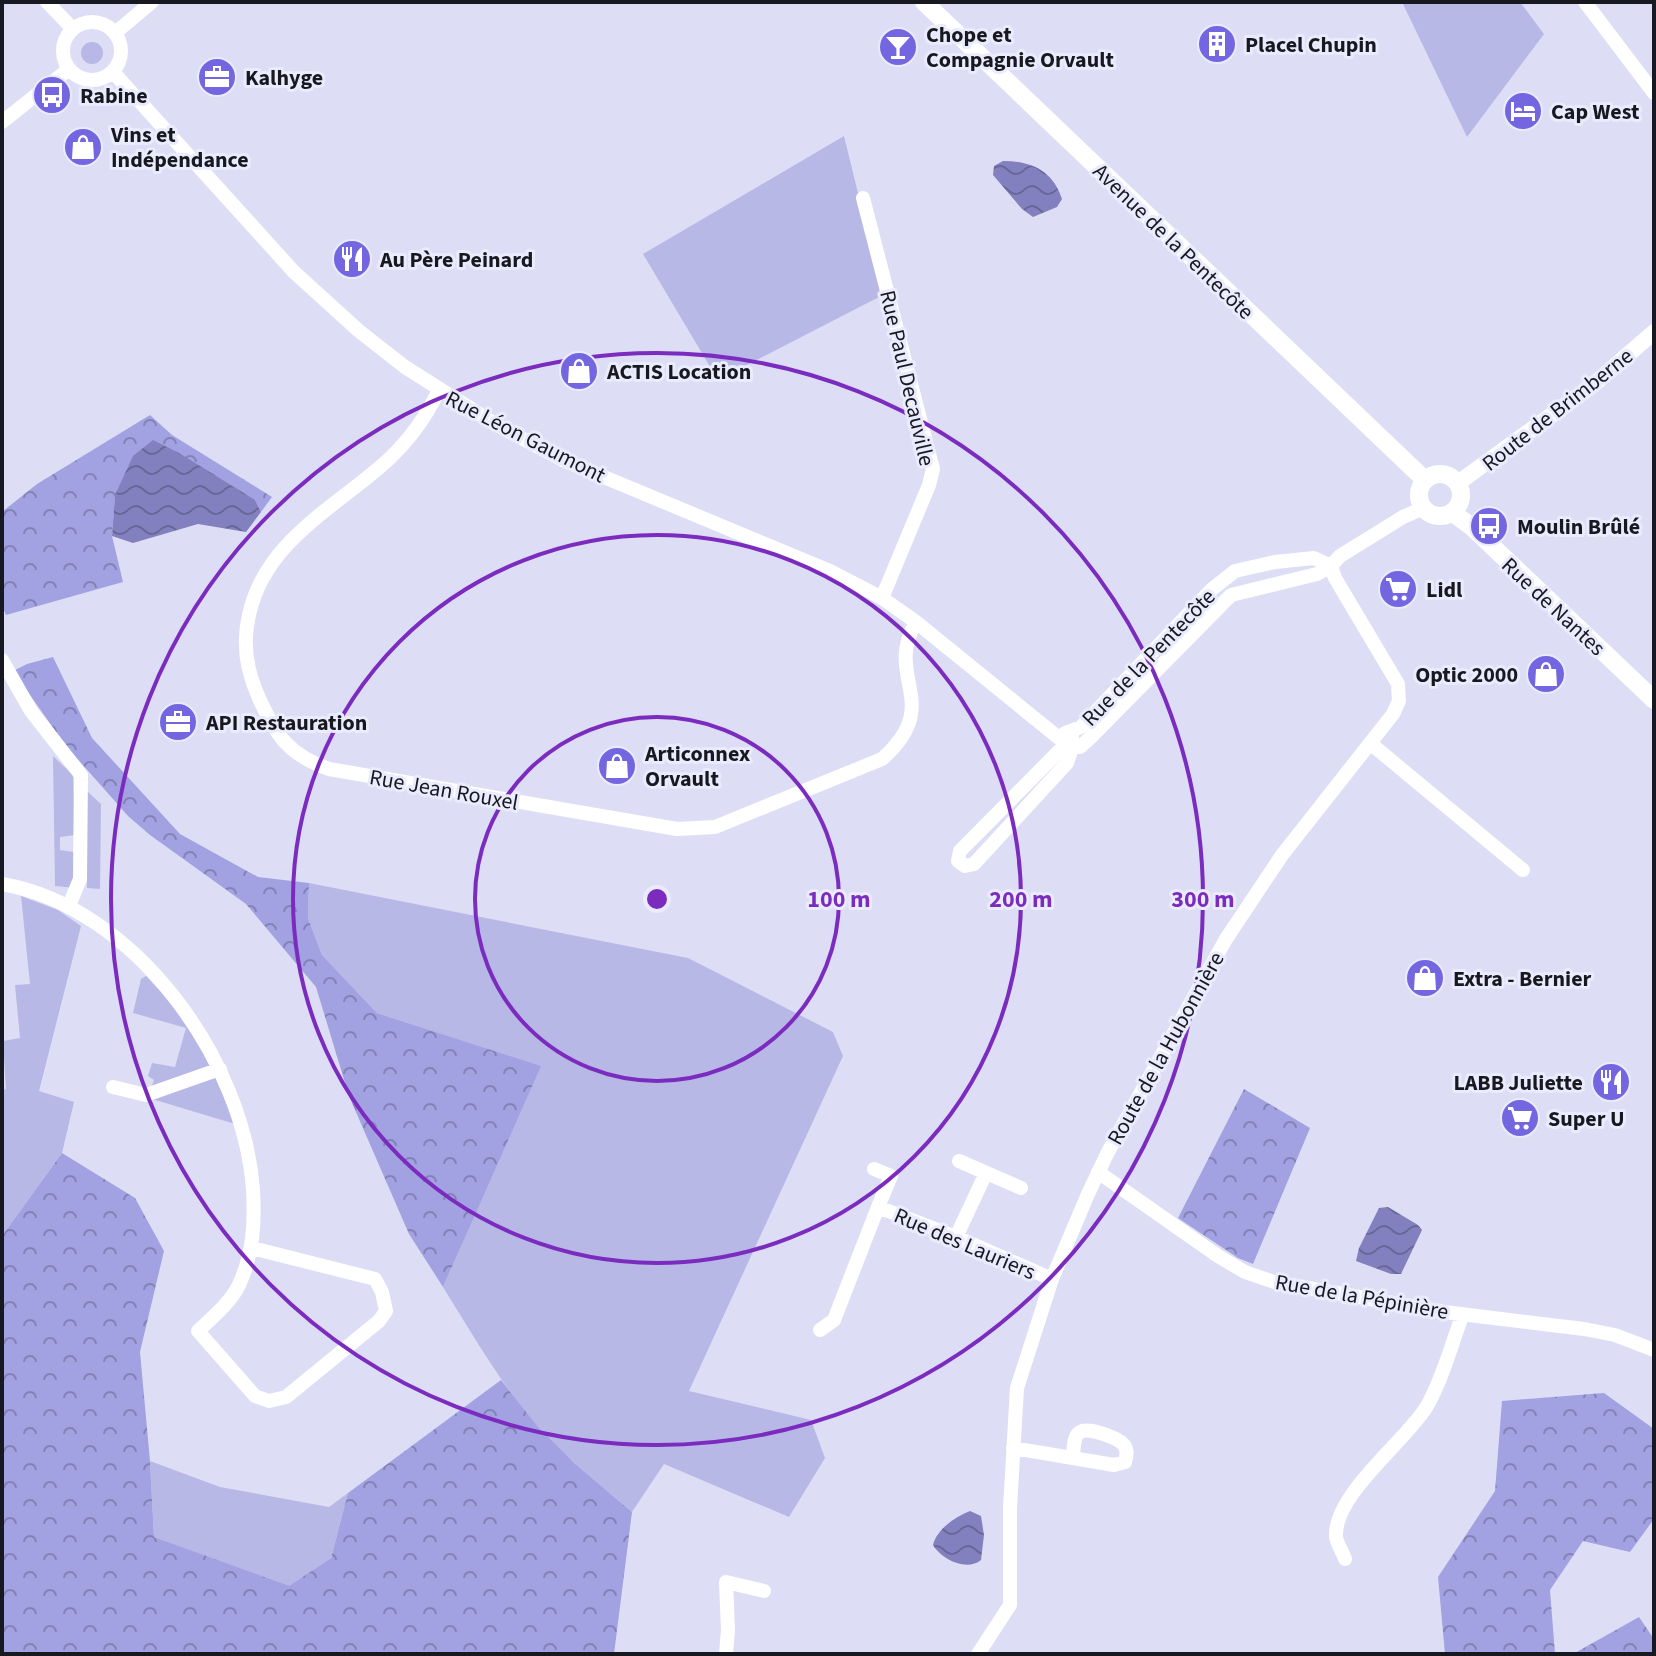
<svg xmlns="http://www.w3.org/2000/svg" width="1656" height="1656" font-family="'Source Sans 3',sans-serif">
<defs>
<pattern id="forest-crowns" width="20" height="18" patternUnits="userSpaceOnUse" patternTransform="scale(2)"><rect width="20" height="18" fill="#a2a1e1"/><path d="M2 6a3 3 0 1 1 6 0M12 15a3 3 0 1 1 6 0" fill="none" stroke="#8382b6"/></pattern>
<pattern id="water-waves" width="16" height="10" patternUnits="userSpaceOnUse" patternTransform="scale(2)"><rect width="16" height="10" fill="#8280be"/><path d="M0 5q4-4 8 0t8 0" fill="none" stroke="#69689a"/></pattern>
</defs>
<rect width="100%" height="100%" fill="#dddef5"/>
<path fill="#b8b8e7" d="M1402,2h118l24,32 -77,103z
M81 53a11 11 0 1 1 22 0a11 11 0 1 1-22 0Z
M844,136l39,159 -165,85 -75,-126z
M53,756l20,19 2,60 -15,2v13l14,2 1,36 -20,-2z
M87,791l14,13 -1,85 -13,-1z
M309,883l379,75 145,74 10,24 -154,335 122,29 14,38 -36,59 -125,-53 -32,48c-32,-28 -68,-54 -96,-87 -36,-43 -64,-91 -93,-138l97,-221 -163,-53 -55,-58 -14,-37z
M21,896l37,14 23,16 -42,165 35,11 -12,51 -60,83v-146l4,-1 -3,-48 17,-3 -5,-53 15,-1z
M146,976l30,32 36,58 -62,24 4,-10 -6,-4 4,-13 23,4 11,-39 -53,-15 8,-34z
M215,1076l20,48 -83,-25z
M150,1461l70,26 109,20 19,-14 -17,65 -43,29 -134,-50z"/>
<path fill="url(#forest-crowns)" d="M150,415l22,20 100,62 -11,15 -6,-12 -140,-4 -3,40 11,46 -117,33 -4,-9v-94l35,-28z
M53,657l39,81 88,96 78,43 51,6 -1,35 14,37 55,58 164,53 -98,221 -34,-53 -60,-138 -33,-109 -70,-83 -96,-69 -22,-19 -62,-70 -53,-75 14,-7z
M1244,1089l66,39 -57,136 -15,-6 -60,-40z
M62,1153l73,45 29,53 -24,101 10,109 4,76 135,49 42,-28 17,-65 153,-113 37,47 36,36 58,49 -18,142h-612v-418z
M1604,1393l50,36v90l-24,33 -47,-11 -33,49 5,64h-110l-7,-77 57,-86 7,-90z
M1639,1617l15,22v15h-81z"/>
<path fill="url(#water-waves)" d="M1003,161c29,0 50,10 59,38l-5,8 -24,10 -11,-8 -29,-34 1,-9z
M153,440l26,13 76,47 6,12 -15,20 -48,-8 -65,19 -21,-7 3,-41 18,-39z
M1388,1207l30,18 4,5 -21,44h-10l-35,-13 3,-13 20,-40z
M970,1511l11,5 3,19 -3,25c-14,12 -40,-1 -48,-15 4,-16 22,-28 37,-34z"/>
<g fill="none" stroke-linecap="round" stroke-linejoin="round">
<path stroke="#fff" stroke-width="14" d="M47,2l26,27
M1585,2l69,91
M63 51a29 29 0 1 1 58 0a29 29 0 1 1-58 0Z
M115,33l37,-31
M113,72l181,200 65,59 46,36 90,57 68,36 267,111 52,27 34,24 154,125h10l10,-9 141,-143 86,-21 14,-8 9,-10 63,-39 20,-9
M2,122l67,-53
M863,198l70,271 -4,16 -47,113
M439,390c-12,25 -30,50 -50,69 -52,48 -124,81 -140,156 -7,29 -2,57 10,83 17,38 30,57 70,71l348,60 38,-2 167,-68c63,-56 1,-81 34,-137
M2,660l29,51 50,64 -1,104 -11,27
M1072,732v16l-5,15 -93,101 -9,2 -7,-5 2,-10 106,-107z
M1065,733l16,-6 130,-137 24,-19 40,-9 39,-4 17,8
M1370,743l153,127
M2,884c133,23 242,176 251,306 2,34 0,64 -14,95 -9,18 -26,32 -41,46l57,65 14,5 17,-4 93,-76 7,-10 -4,-19 -7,-13 -123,-31
M113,1087l33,8 74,-26
M959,1161l62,27
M874,1169l17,7 -13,31
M1098,1172l120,84 27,16 29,10 170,30 140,17 31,6 39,15
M956,1237l30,-64
M820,1330l14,-10 44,-113 78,30 96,42
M1013,1448l101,17 11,-3c2,-7 3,-13 -2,-18 -7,-7 -35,-17 -43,-12 -7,4 -6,17 -7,24
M1345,1559c-2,-7 -9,-16 -9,-23 -2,-42 71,-96 91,-130 16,-28 24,-61 36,-92
M726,1654l2,-24 -2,-48 38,9
M978,1654l32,-49v-97l7,-120 35,-109 36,-85 20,-42 118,-213 56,-84 111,-141 6,-13 -1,-17 -63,-106 -4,-12"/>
<path stroke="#fff" stroke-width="16" d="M1458,483l135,-98 61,-53"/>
<path stroke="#fff" stroke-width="18" d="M924,2l501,478
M1419 495a21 21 0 1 1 42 0a21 21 0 1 1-42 0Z
M1453,513l19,14 182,173"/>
</g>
<g fill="none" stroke="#7b2cbf" stroke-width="4">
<circle cx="657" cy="899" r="182"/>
<circle cx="657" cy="899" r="364"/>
<circle cx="657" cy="899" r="546"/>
</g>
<defs>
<symbol id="building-disc" viewBox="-11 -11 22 22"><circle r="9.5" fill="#7465e0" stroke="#ebebfe"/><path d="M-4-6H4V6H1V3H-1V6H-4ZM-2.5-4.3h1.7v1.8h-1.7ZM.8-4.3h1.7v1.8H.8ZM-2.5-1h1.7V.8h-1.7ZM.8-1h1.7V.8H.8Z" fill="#fff"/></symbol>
<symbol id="bar-disc" viewBox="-11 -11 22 22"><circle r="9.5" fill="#7465e0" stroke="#ebebfe"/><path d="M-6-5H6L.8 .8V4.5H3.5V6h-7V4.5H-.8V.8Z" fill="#fff"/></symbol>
<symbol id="office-disc" viewBox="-11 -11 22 22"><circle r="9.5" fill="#7465e0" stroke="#ebebfe"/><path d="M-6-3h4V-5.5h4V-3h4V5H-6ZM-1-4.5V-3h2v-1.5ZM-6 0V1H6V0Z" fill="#fff"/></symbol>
<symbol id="bus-disc" viewBox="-11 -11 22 22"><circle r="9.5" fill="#7465e0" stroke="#ebebfe"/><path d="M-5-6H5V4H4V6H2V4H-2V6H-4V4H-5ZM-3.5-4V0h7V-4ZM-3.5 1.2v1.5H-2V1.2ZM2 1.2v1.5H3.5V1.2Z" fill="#fff"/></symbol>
<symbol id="hotel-disc" viewBox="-11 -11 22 22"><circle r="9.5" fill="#7465e0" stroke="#ebebfe"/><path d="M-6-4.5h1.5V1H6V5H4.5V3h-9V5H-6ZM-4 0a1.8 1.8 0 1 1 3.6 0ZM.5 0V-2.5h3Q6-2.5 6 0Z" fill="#fff"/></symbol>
<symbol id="shop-disc" viewBox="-11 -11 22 22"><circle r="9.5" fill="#7465e0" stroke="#ebebfe"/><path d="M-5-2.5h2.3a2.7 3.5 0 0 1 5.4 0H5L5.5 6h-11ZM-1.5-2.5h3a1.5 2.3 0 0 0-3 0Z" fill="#fff"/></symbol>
<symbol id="restaurant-disc" viewBox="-11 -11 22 22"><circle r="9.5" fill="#7465e0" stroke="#ebebfe"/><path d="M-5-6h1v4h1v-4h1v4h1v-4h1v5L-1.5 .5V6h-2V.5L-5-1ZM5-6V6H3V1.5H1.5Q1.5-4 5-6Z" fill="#fff"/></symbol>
<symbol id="supermarket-disc" viewBox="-11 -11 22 22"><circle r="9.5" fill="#7465e0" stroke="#ebebfe"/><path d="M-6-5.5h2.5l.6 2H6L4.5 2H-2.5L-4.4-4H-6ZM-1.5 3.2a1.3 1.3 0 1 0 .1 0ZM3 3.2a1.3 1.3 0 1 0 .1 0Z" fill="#fff"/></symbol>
</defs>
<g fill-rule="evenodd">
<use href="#building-disc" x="1195" y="22" width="44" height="44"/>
<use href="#bar-disc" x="876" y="25" width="44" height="44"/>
<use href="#office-disc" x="195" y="55" width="44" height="44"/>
<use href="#bus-disc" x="30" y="73" width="44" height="44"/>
<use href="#hotel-disc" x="1501" y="89" width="44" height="44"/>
<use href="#shop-disc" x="61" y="125" width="44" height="44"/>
<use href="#restaurant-disc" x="330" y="237" width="44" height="44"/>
<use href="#shop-disc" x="557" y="349" width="44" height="44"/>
<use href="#bus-disc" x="1467" y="504" width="44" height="44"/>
<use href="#supermarket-disc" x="1376" y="567" width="44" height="44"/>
<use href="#shop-disc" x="1524" y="652" width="44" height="44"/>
<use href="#office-disc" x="156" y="700" width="44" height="44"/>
<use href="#shop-disc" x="595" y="744" width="44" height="44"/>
<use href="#shop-disc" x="1403" y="956" width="44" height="44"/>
<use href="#restaurant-disc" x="1589" y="1060" width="44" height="44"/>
<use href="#supermarket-disc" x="1498" y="1096" width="44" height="44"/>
</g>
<g text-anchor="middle" stroke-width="6" stroke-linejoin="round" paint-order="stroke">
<g font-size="22" font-weight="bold" fill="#181820" stroke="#ebebfe" text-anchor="start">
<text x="926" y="42">Chope et<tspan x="926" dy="25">Compagnie Orvault</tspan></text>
<text x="1245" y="52">Placel Chupin</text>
<text x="245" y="85">Kalhyge</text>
<text x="80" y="103">Rabine</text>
<text x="1551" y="119">Cap West</text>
<text x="111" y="142">Vins et<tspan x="111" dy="25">Indépendance</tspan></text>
<text x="380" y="267">Au Père Peinard</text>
<text x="607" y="379">ACTIS Location</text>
<text x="1517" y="534">Moulin Brûlé</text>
<text x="1426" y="597">Lidl</text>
<text x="1518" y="682" text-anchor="end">Optic 2000</text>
<text x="206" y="730">API Restauration</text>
<text x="645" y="761">Articonnex<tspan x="645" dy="25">Orvault</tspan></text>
<text x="1453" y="986">Extra - Bernier</text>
<text x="1583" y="1090" text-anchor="end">LABB Juliette</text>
<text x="1548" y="1126">Super U</text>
</g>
<g font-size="22" fill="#181820" stroke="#ebebfe">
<text transform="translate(1174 241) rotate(44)" y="8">Avenue de la Pentecôte</text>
<text transform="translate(908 378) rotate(77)" y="8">Rue Paul Decauville</text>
<text transform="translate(1557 409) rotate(-38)" y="8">Route de Brimberne</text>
<text transform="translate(526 436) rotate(27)" y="8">Rue Léon Gaumont</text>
<text transform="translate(1554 606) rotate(43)" y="8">Rue de Nantes</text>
<text transform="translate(1148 657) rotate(-46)" y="8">Rue de la Pentecôte</text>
<text transform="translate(444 789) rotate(10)" y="8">Rue Jean Rouxel</text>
<text transform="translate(1165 1048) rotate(-61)" y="8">Route de la Hubonnière</text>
<text transform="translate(965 1243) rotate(23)" y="8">Rue des Lauriers</text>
<text transform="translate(1362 1296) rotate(10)" y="8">Rue de la Pépinière</text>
</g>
</g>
<circle cx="657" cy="899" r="12" fill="#7b2cbf" stroke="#ebebfe" stroke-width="4"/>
<g font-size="24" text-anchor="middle" font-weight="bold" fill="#7b2cbf" stroke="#ebebfe" stroke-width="6" stroke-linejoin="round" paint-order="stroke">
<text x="839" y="907">100 m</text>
<text x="1021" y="907">200 m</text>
<text x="1203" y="907">300 m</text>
</g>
<rect width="1656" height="1656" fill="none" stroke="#181820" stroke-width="8"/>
</svg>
